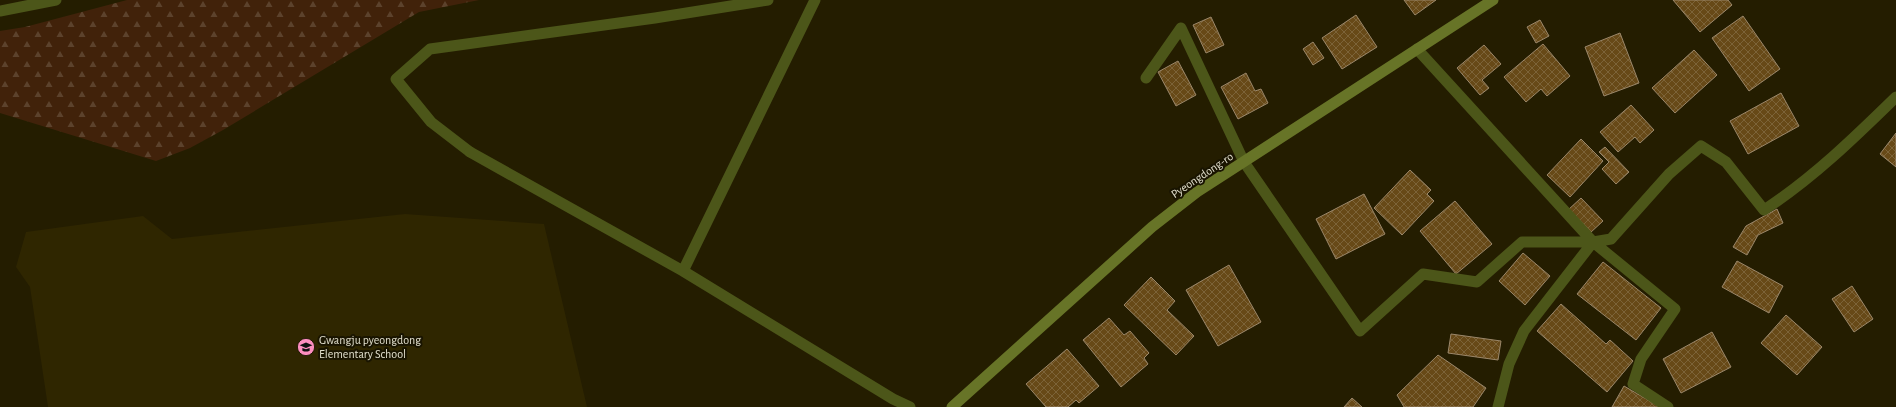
<svg xmlns="http://www.w3.org/2000/svg" width="1896" height="407" font-family="'Alegreya Sans',sans-serif">
<defs>
<pattern id="forest-firs" width="22" height="20" patternUnits="userSpaceOnUse"><rect width="22" height="20" fill="#41220a"/><path d="M5 1l3.5 6h-7zM16 11l3.5 6h-7z" fill="#5c422c"/></pattern>
<pattern id="building-cross-hatch" width="8" height="8" patternUnits="userSpaceOnUse"><rect width="8" height="8" fill="#674917"/><path d="M0 0l8 8M0 8l8-8" fill="none" stroke="#7c6338"/></pattern>
</defs>
<rect width="100%" height="100%" fill="#241d00"/>
<path fill="#2f2600" d="M405,214l139,10 43,183h-539l-18,-120 -14,-20 10,-35 117,-16 29,23z"/>
<path fill="url(#forest-firs)" d="M127,0h352l-60,12 -196,118 -33,18 -34,13 -156,-48v-82l25,-4z"/>
<path fill="url(#building-cross-hatch)" stroke="#9b876a" d="M1404,0h32l-21,15z
M1673,0h55l4,5 -32,27z
M1356,15l21,32 -35,22 -20,-31z
M1743,16l37,53 -31,22 -37,-53z
M1211,17l13,28 -18,8 -13,-28z
M1540,20l9,16 -13,7 -9,-16z
M1620,33l19,50 -35,13 -19,-49z
M1313,42l11,16 -11,7 -10,-16z
M1543,44l27,32 -23,20 -6,-7 -15,13 -22,-25z
M1484,45l17,19 -19,16 7,8 -9,7 -23,-27z
M1694,50l23,25 -42,38 -23,-25z
M1178,61l18,34 -20,11 -18,-34z
M1246,73l9,18 6,-2 7,14 -30,16 -17,-32z
M1781,93l18,33 -51,28 -18,-33z
M1631,105l23,25 -14,13 -5,-6 -17,15 -18,-20z
M1896,133v34l-16,-13z
M1581,139l22,22 -33,36 -23,-22z
M1605,147l24,25 -13,12 -14,-15 7,-7 -10,-10z
M1410,170l21,20 -4,4 7,7 -32,34 -28,-27z
M1364,194l21,40 -49,25 -20,-40z
M1581,198l22,23 -13,12 -22,-23z
M1455,201l37,43 -36,30 -36,-43z
M1777,209l6,14 -25,12 -11,20 -14,-8 13,-21z
M1523,253l27,23 -25,29 -26,-24z
M1737,261l46,25 -14,27 -47,-26z
M1603,262l58,46 -25,32 -59,-46z
M1229,265l32,57 -43,24 -32,-56z
M1151,277l24,24 -8,9 27,26 -18,19 -52,-50z
M1852,286l21,33 -19,13 -22,-33z
M1561,304l45,40 4,-4 23,21 -26,31 -70,-61z
M1786,315l36,32 -25,28 -36,-32z
M1109,318l15,17 6,-4 19,22 -5,5 4,6 -27,23 -38,-47z
M1712,332l19,35 -50,26 -18,-34z
M1451,334l50,7 -3,19 -50,-7z
M1067,349l32,37 -20,17 -3,-3 -8,7h-22l-20,-23z
M1438,355l48,33 -13,19h-69l-7,-12z
M1624,386l36,21h-48z
M1352,398l10,9h-18z"/>
<g fill="none" stroke-linecap="round" stroke-linejoin="round">
<path stroke="#4c5619" stroke-width="11" d="M1417,49l176,193 82,67 -34,50 -8,25 35,23
M1146,78l35,-50 63,134 116,169 63,-57 54,8 45,-40h71l18,-3 58,-65 32,-28 25,16 38,48c49,-32 90,-72 132,-113
M470,152l-39,-30 -35,-43 34,-30 225,-31 113,-18
M1498,407l11,-43 15,-33 69,-89"/>
<path stroke="#4c5619" stroke-width="11" d="M470,152l213,119 210,128 17,8
M683,271l132,-271"/>
<path stroke="#4c5619" stroke-width="11" d="M0,11l56,-11"/>
<path stroke="#677427" stroke-width="11" d="M952,407l200,-180 45,-35 296,-192"/>
</g>
<defs>
<symbol id="school-disc" viewBox="-11 -11 22 22"><circle r="9.5" fill="#fd8ebf" stroke="#191400"/><path d="M0-5L7-2L0 1L-7-2ZM-4 1L0 2.5L4 1V4Q0 6-4 4Z" fill="#111"/></symbol>
</defs>
<g fill-rule="evenodd">
<use href="#school-disc" x="296" y="337" width="20" height="20"/>
</g>
<g text-anchor="middle" stroke-width="4" stroke-linejoin="round" paint-order="stroke">
<g font-size="12" fill="#e2dfcd" stroke="#191400">
<text transform="translate(1202 175) rotate(-34)" y="4">Pyeongdong-ro</text>
</g>
<g font-size="12" fill="#e2dfcd" stroke="#191400" text-anchor="start">
<text x="319" y="344">Gwangju pyeongdong<tspan x="319" dy="14">Elementary School</tspan></text>
</g>
</g>
</svg>
